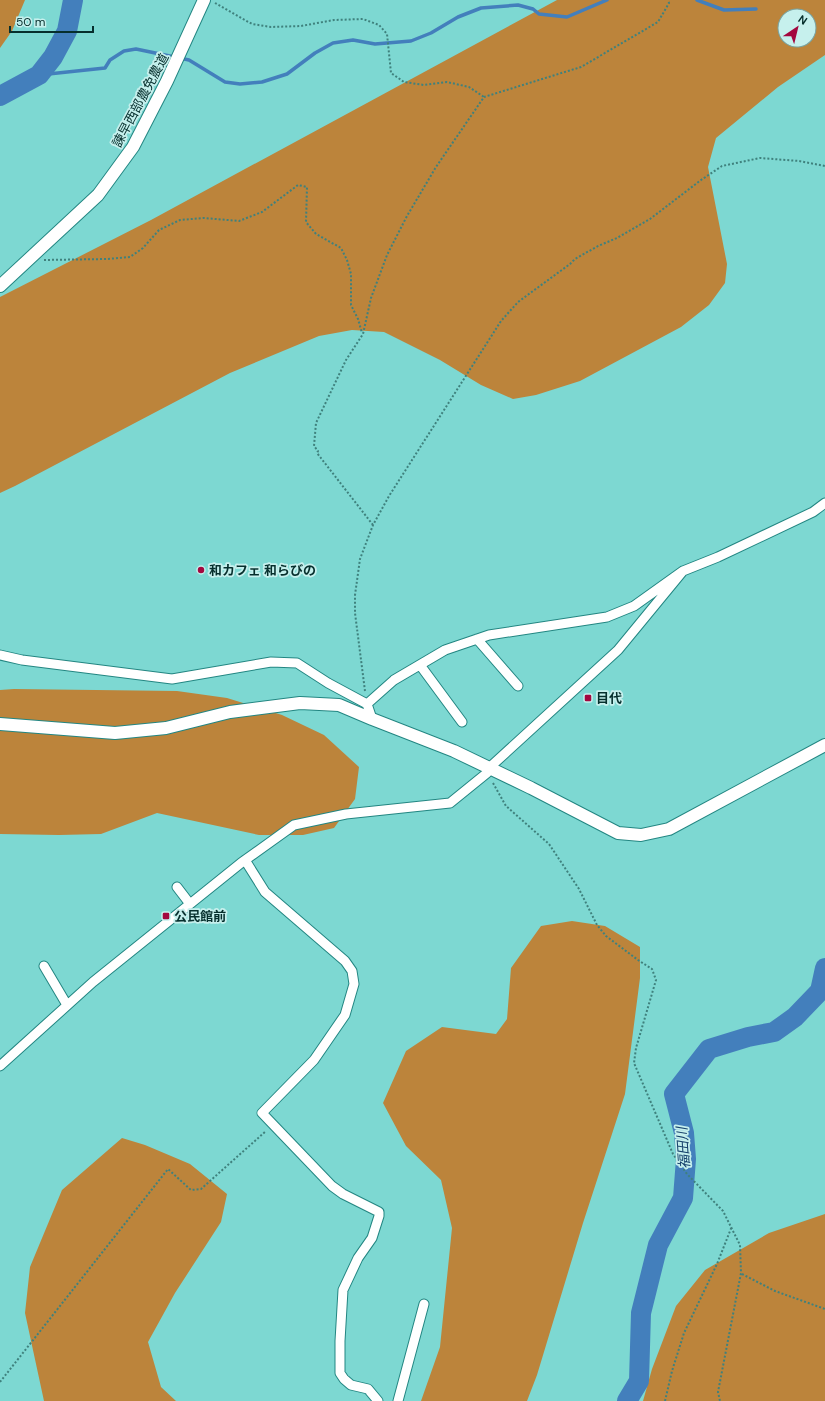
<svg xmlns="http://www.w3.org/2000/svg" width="825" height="1401" font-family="'DM Sans','Noto Sans JP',sans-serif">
<rect width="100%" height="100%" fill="#7dd8d2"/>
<path fill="#bc843b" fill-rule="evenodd" d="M0,0h25l-13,31 -12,17z
M557,0h268v55l-47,32 -62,51 -8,29 19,97 -2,19 -16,22 -28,22 -101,54 -44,14 -23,4 -32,-14 -41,-25 -56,-28 -32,-2 -33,6 -89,37 -215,113 -15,7v-196l151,-77zM785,16h24v24h-24z
M14,689l163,2 50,7 55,17 42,20 35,32 -4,32 -21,29 -31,7h-44l-102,-22 -56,21 -42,1 -59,-1v-144z
M572,921l33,5 35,21v31l-15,116 -42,129 -46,152 -10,26h-106l19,-54 12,-119 -11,-48 -35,-34 -23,-43 23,-52 36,-24 54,7 11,-15 4,-51 30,-42z
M122,1138l23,7 45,19 37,30 -6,28 -46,71 -27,49 13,45 15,14h-132l-19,-88 5,-46 32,-77z
M825,1214v187h-182l9,-32 24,-63 29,-36 64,-37z"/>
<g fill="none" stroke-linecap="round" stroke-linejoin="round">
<path stroke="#437fbc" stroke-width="3.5" d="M697,0l27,10 32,-1
M39,75l66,-7 5,-8 14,-9 12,-2 53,11 36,22 15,2 22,-2 25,-8 28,-21 18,-10 20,-3 22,4 36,-3 20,-8 27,-16 23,-9 37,-3 15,4 6,5 28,3 40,-17"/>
<path stroke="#437fbc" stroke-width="20" d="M0,96l39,-21 14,-18 14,-26 6,-31
M627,1401l12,-20 2,-68 17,-68 25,-47 3,-39 -2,-26 -10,-39 35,-45 39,-12 26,-5 21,-15 25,-26 5,-23"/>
<defs>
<path id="minor" d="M477,639l41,47
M0,655l22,5 150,19 99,-17 26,1 31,20 39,21 5,15
M420,665l42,57
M367,704l27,-24 51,-30 44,-15 118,-18 27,-11 49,-35 35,-14 95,-45 12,-9
M245,860l20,32 80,69 7,10 2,13 -9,31 -31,45 -52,53 70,73 11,8 36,18v4l-7,22 -14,20 -15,32 -3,51v32l4,6 7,6 17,4 10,12
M177,887l13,17
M44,966l23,39
M0,1066l93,-84 148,-119 53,-38 52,-11 104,-11 37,-30 2,-5 129,-118 65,-79
M398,1401l26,-97"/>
<path id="tertiary" d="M0,286l98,-91 35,-48 34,-66 37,-81
M0,724l115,9 51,-5 64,-16 70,-9 39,2 33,14 82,32 77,37 87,45 23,2 28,-6 156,-84"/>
</defs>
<use href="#minor" stroke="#238682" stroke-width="11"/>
<use href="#tertiary" stroke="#238682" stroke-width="14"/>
<path stroke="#3f817d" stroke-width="2" stroke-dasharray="2 2" stroke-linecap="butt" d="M215,3l37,21 19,3 30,-1 33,-6 29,-1 16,6 8,9 4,39 13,9 20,3 23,-3 22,5 15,10
M44,260l63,-1 23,-2 13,-9 16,-18 21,-10 24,-2 35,3 23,-9 36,-27 9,2 -1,35 10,12 25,14 6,12 4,14v31l7,14 4,14
M373,525l-56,-72 1,-2 -4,-5 2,-23 30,-63 17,-26 8,-36 16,-43 20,-39 29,-49 48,-70 97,-30 77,-45 11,-19 -1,-3
M365,691l-10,-78v-18l5,-36 13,-34 16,-29 112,-175 17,-19 52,-38 5,-5 23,-13 19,-8 33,-19 51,-39 21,-14 38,-8 39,3 26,5
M493,783l13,23 43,38 30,45 18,36 9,11 32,24 14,9 4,11 -20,68 -2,15 39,91 14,20 36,37 17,34 1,28 -23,119 2,9
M742,1274l33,17 50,18
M0,1382l168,-213 23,21 10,-1 65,-58
M665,1401l7,-30 12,-38 33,-69 15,-38"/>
<use href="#minor" stroke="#fff" stroke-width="9"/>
<use href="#tertiary" stroke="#fff" stroke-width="12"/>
</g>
<g fill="#a3073f" stroke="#c6f0ed" stroke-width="1.5">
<circle cx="201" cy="570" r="4"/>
<rect x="584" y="694" width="8" height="8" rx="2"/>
<rect x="162" y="912" width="8" height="8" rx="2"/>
</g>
<g text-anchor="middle" stroke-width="3.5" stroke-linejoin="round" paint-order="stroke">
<g font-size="13" fill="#062f2d" stroke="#c6f0ed">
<text transform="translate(140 100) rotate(-62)" y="5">諫早西部農免農道</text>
</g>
<g font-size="13" font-weight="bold" fill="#062f2d" stroke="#c6f0ed" text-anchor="start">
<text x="209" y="575">和カフェ 和らびの</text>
<text x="596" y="703">目代</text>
<text x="174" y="921">公民館前</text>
</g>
<g font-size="14" font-style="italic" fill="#16416b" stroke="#c6f0ed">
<text transform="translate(683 1148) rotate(-94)" y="5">福田川</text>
</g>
</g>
<g transform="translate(797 28) rotate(35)"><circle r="19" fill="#c6f0ed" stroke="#79a3a0"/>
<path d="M0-3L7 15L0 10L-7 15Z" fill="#a3073f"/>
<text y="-6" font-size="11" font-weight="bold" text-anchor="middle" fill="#062f2d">N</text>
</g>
<path d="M10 26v6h83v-6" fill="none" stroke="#062f2d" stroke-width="2"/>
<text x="16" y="26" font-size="12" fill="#062f2d" stroke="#c6f0ed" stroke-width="3" paint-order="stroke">50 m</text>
</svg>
